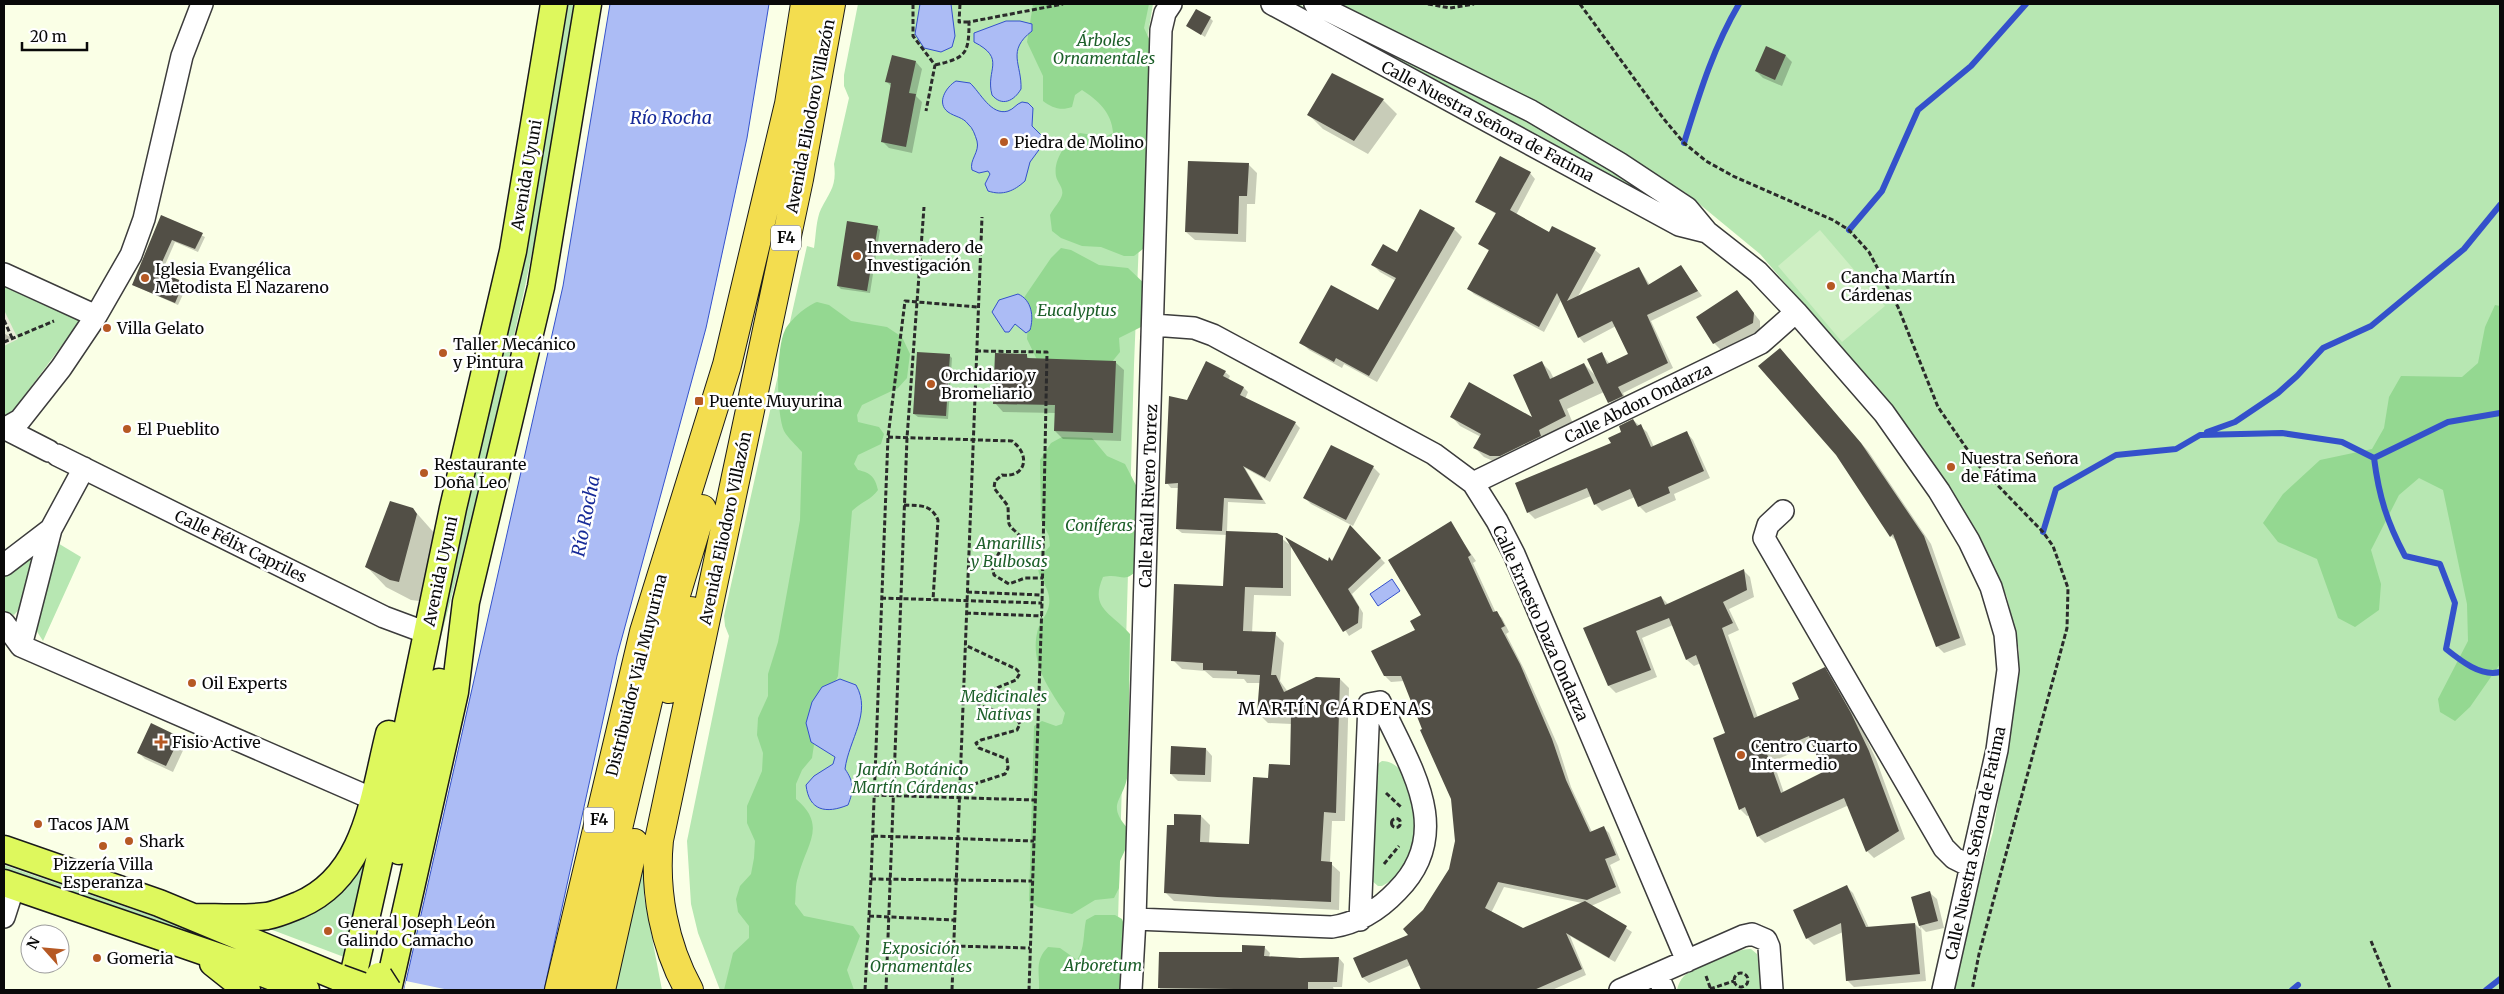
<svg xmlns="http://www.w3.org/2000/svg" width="2504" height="994" font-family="Merriweather,serif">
<rect width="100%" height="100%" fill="#faffe6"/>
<path fill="#b7e7b2" d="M567,4h9l-31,187 -21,100 -43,193 -56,214z
M858,4h295l-6,36 -13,325 -18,625h-396l-22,-57 -7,-29 -4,-63 42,-205 -4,-10 -1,-10 83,-370 7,2c2,-12 2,-29 7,-39 9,-18 16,-23 13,-45l15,-66 -5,-12v-11z
M1284,4h15l32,19 244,122 110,72 -113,-62z
M1339,4h1161v986h-547l23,-99 17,-59 24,-149 2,-33 -12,-53 -26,-58 -38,-62 -39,-55 -144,-168 -74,-61 -186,-110z
M4,280l76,37v4l-70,94 -6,2z
M56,542l25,15 -38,84 -7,-11z
M40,548l-18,58 -8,9 -10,-3v-35z
M1382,761c36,1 37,74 27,98 -5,11 -16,22 -27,27h-4l-7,-6 4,-109 4,-8z
M375,825l-31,132 -90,-34 30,-3z
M644,850v46l18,94h-50z
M4,865l183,63 81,35 -264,-92z
M1751,949l6,5 6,36h-86c1,-5 3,-10 7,-14 11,-10 53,-28 67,-27z"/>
<path fill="#94d891" d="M1033,4h116l-5,24 7,15 -8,206 -9,7h-10l-23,-9 -19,-1 -21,-8 -9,-7 -2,-16c3,-6 11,-15 12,-20 2,-7 -5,-13 -6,-19 -3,-17 11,-35 24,-43l25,4 8,-4c-1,-20 -15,-33 -31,-43l-7,5 -3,12c-11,4 -20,1 -29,-6v-25l-16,-34z
M1061,248l10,2 28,15 29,3 20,19 -5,39 -24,12 1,14 -13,16 -67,-2 -13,-27 1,-17 -7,-20 30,-44z
M817,302l12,3 22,16 36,6 15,10 8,17 -3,24 -9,10 -36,17 -5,10 1,7 21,5 5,7 -3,10 -23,11 -4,9 4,6c13,3 17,7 20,20 -7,10 -17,12 -26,21l-14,165 -20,42 -6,40 -10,12 -6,14v15c32,27 10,45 2,78 -3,8 -2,19 -3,27l9,12 49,10 7,10 -13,34 7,20h-130l9,-37 16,-15v-12l-11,-14 -2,-13 4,-13 11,-12 3,-16 1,-17 -8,-18v-17l15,-35 1,-18 -6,-18 1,-17 10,-22v-22l10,-32 22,-122 2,-68c-6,-7 -14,-14 -18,-21 -8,-18 -8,-83 1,-101 5,-10 21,-24 32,-28z
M2495,305l5,1v358l-30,43 -15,14 -15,-9 -2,-13 30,-58 -1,-37 -24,-114 -24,-12 -20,17 -28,55 10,34 -2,26 -24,17 -17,-9 -21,-59 -39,-17 -15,-19 20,-29 37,-34 52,-11 12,-21 5,-31 12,-21 61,1 16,-14 7,-36z
M1062,437l30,1 15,18 18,8 15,29 1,72c-17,22 -18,7 -38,12 -14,32 9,36 27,57l-2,138c-3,30 -24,30 1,58l-3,18 -6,13 -1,27 -5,10 -19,2 -23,14 -34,-7 -9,-6 5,-175 8,-5 14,5 6,-2 3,-11c-17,-26 -36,-51 -27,-84 3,-8 10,-16 11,-24 4,-26 -27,-29 1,-59l-1,-10 -8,-16 -1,-60 11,-17z
M1095,915h20l7,4 4,11 -1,60h-86c1,-17 -5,-29 9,-43l12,1 17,12c8,-11 6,-26 9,-40z"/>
<path fill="#ceefc3" d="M1820,230l65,76 -43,36 -64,-76z"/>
<path fill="#e9ecd8" d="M4,310l14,29 -14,7z"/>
<path fill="#acbcf5" stroke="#3451cb" d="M610,4h159l-22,134 -41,190 -89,328 -73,334h-140l159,-704z
M920,4h31l4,32 -3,11 -11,5 -17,-4 -9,-14z
M1006,21h14l12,3v7c-26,20 -10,33 -11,58 -7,12 -19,18 -29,6 -7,-26 15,-36 -18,-53v-9z
M956,81l14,2c10,9 21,33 38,28 6,-2 8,-7 14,-9l6,1 5,5 -1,18 12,12v5l-14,19 -5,19c-11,10 -22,15 -37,10l-3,-7 5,-10 -2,-3 -9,2 -7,-3c-3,-10 8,-18 5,-29 -2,-6 -4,-13 -9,-17 -5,-7 -13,-7 -20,-12 -12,-9 -2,-25 8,-31z
M1018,294c14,6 16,23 12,36l-4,3 -11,-9 -6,8h-4l-13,-20 7,-12z
M1392,579l8,12 -22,15 -8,-12z
M840,679l16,6c16,28 -7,54 -11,84 9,13 9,21 3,36 -22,9 -39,6 -42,-20l8,-9 19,-12 2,-7 -24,-15 -5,-19 6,-21 10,-15z"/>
<path fill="#faffe6" d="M406,981l43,9h-45z"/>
<path fill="#0003" fill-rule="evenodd" d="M1210,18l3,3 -8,16 -17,-11z
M1786,56l6,6 -10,24 -19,-8 -7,-7z
M916,62l6,7 -6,27 6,6 -10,51 -23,-5 -7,-7 10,-54 -6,-6z
M1383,100l14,14 -29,40 -45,-25 -14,-14z
M1248,164l9,9 -2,31h-8l-1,38 -51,-2 -9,-8z
M1530,173l5,6 -19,36 34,18 3,-5 42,22 6,5 -24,43 62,-30 11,17 30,-18 22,29 -51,25 22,47 -50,25 4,9 -13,6 -10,-16 -37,17 7,17 -74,38 -16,-7 -9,-9 6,-11 -21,-11 -8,-9 83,3 6,-58 9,9 4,8 30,-15 13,13 5,-23 8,10 20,-9 -14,-29 -32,17 -5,-6 -18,-37 -17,32 -70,-38 -5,-5 20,-38 -9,-7 16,-30 -19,-12z
M162,217l43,20 -7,15 -23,-10 -14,32 26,12 -9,19 -45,-20z
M877,227l3,3 -10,63 -29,-4 -3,-3z
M1454,229l8,8 -85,145 -33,-18 -2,4 -33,-18 -8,-8 78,-30 17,-31 -16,-9 -7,-7z
M1737,292l23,29v9l-39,20 -7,-7z
M4,333l7,5 -7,4z
M949,355l3,3 -4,61 -30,-2 -4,-3z
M1027,356l3,4 85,2 9,8 -3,71 -58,-2 -8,-8 1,-18 -53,-1 -8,-9z
M1786,356l82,95 63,93 35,101 -22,8 -7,-7 -39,-103 -7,-7z
M1206,362l19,10 5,4 -2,4 16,8 4,4 -3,7 50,24 5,5 -30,54 -25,-14 21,36 -38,-2 -1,30 49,2 14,11 -1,-4 39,22 2,-3 3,3 17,-36 35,36 -33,31 11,19 -1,15 -13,8 -58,-91v51l-37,-1 -2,38 23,1 9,9 -4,38 8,11 28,-14 24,1 9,9 -4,133h-13l-2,42 10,9 -1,38 -165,-9 -9,-9 4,-65h6v-12l26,1 9,9 -1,18 41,2 4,-66h15l1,-14 21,1 1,-42 -24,-1 -9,-9 2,-31h-14l-3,-4 -31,-1 -8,-7 -23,-2 -9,-9 2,-75 50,2 2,-52 -45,-2 -5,-4 2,-41h-8l-4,-5 4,-85 16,3z
M1633,420l14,12 7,15 33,-14 6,7 17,38 -36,16 2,6 -30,13 -7,-7 -4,-9 -33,14 -7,-7 -4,-8 -56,23 -7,-7 84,-68z
M1373,467l7,7 -27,52 -42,-22 -7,-7z
M413,509l23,26 -17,66 -8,-1 -25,-13 -19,-20z
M1450,523l26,38 -3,2 23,50 6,5 7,14 -3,2 19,37 33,75 13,41 21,45 11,-5 6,6 11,27 -10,5 11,28 -30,13 41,26 -17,30 -45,-26 16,39 -34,15h-130l-11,-25 -42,18 -6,-5 -8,-19 55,-24 40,-66 6,-28 -4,-42 -48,-118 -13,1 -6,-6 32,-45zM1504,887l78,16 -59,26 -32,-16z
M1743,570l7,7 4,20 -25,12 10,21 -11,5 30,83 43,-19 23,-30 7,7 27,45 18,38 29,80 -31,19 -7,-7 -18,-46 -84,38 -7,-7 -8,-21 -3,1 -7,-7 -14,-75 -25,-71 -7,3 -7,-6 -14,-35 -31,13 15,39 -41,16 -7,-7 -24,-57 76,-32 8,8zM1813,744l12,29 -41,20 -11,-32z
M180,738l6,6 -13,28 -28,-13 -7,-7z
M1206,749l6,7 -1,26 -33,-1 -7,-7z
M1847,887l6,6 16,35 46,-4 6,6 -9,-32 18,-5 7,6 7,29 -18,4 -5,-5 5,54 -72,6 -7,-7 -4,-48 -29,13 -7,-7z
M1264,947l6,6 -1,4 31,3 39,-2 5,6 -2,23h-9l1,3h-174l1,-36 82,-1z"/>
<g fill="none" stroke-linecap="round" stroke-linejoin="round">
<path stroke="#3451cb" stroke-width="6" d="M1684,143c15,-48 29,-95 55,-139
M1849,230l33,-39 36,-81 53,-44 55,-62
M2207,432l28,-10 43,-29 19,-17 26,-28 48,-22 93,-77 36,-44
M2374,458c5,39 13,64 31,98l35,8 15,39 -9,46c15,12 35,28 54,23
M2043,532l13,-43 60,-34 60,-6 24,-14 82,-2 60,9 32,16 74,-36 52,-9
M2292,990l6,-5
M2486,990l14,-11"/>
</g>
<path fill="#524f46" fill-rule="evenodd" d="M1196,9l15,8 -10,18 -15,-9z
M1766,46l20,9 -11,25 -20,-9z
M892,55l24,6 -7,32 7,1 -10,53 -25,-5 10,-59 -6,-1z
M1332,73l52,26 -30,42 -47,-26z
M1500,156l31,16 -21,38 39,22 3,-6 44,22 -29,53 72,-34 9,18 33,-20 17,26 -51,24 21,48 -50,24 5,9 -15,7 -21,-44 15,-7 5,12 21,-10 -16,-33 -34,17 -21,-45 -18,34 -72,-38 22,-39 -11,-6 18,-31 -21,-11z
M1188,161l61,2 -2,33h-8l-1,38 -53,-2z
M1420,209l35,19 -86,148 -33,-18 -2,4 -35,-19 32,-58 47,25 18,-32 -25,-13 12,-21 14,8z
M161,215l42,18 -8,16 -23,-9 -14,31 26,11 -9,21 -43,-18z
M847,221l31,5 -11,65 -30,-5z
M1737,290l17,23 -1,10 -40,21 -17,-27z
M1780,348l81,95 63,93 36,102 -24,9 -43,-113 -3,3 -54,-82 -78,-89z
M917,352l33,2 -4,62 -33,-2z
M995,353l32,1v4l89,3 -3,72 -59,-2 1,-26 -62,-1z
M1206,361l20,10 -3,5 21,11 -4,8 56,27 -31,56 -22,-12 20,34 -39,-2 -2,33 -46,-2 2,-46 -13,1 4,-88 18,4z
M1542,361l8,18 34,-16 10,20 -35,17 7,16 -27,14 2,6 -41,20h-10l-17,-8 8,-14 -31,-17 19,-35 63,35 -19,-42z
M1633,419l4,7 4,-2 10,23 36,-16 17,40 -36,16 2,6 -32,14 -8,-18 -36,16 -7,-17 -60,25 -12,-30 96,-40 -3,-5 13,-6 -2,-6z
M1331,445l43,21 -28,54 -43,-22z
M390,501l23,7 4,6 -18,68 -9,-2 -25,-13z
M1451,521l20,34 -3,2 25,55 4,-1 8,15 -4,2 19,36 32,75 14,41 24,52 14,-6 12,29 -11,4 11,28 -29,13 -89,-18 -13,26 38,20 62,-27 42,25 -18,32 -43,-25 16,36 -48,21h-113l-14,-31 -45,19 -9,-20 55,-23 -5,-6 20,-19 26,-41 6,-28 -4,-42 -31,-69 2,-1 -21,-53h-17l-13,-25 44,-21 -5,-9 11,-6 -33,-55z
M1350,525l31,33 -33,31 11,18 -1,16 -15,9 -58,-95 43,24 1,-4 3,4z
M1226,531l51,2 6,3v52l-38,-1 -2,44 33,1 -5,43h5l8,17 32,-15 24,1 -4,135 -12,-1 -3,49 11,1 -1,40 -114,-5 -53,-4 3,-68h7v-11l27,1 -1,27 49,2 4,-67 15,1 1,-14 21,1 1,-50 -34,-1 3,-39 -23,-1v-3l-34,-1v-7l-32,-2 3,-77 49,2z
M1744,569l3,21 -24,12 10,21 -11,5 32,90 45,-19 -7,-16 33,-16 26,46 18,38 30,80 -33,21 -22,-54 -87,39 -12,-30 -6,3 -26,-72 12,-5 -29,-78 -10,5 -17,-42 -33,13 15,39 -43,16 -25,-58 78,-32 4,9zM1809,736l14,36 -42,21 -14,-39z
M151,723l29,14 -14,29 -29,-13z
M1171,746l35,2 -1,27 -35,-1z
M1847,885l19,42 49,-4 5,51 -74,7 -5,-58 -35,16 -13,-29z
M1930,891l8,30 -19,5 -8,-29z
M1242,945l23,1 -1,10 36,2 39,-1 -2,25h-29v8l-150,-2 1,-36h83z"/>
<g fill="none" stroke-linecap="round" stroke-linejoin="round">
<defs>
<path id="minor" d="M1272,4l407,221 28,7
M1315,4l216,107 88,52 68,45 20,24 51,40 38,40 88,101 55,78 30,50 22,46 14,47 3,36 -11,80 -54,240
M4,274l92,42
M1153,325l41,3 19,7 221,119 39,29 24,38 17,33 173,407
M4,428l45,23
M4,429l16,-9 41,-52 35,-52 35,-61 13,-36 38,-163 20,-52
M57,455l327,162 43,16
M1473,483l288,-140 35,-31
M1783,511l-15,14 -4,13 180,310 10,10 16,8
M4,565l47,-36 33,-61
M4,623l17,23 352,153
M21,646l30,-117
M4,917l10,-31
M1135,919l197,8c26,-4 47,-17 65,-36 60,-60 11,-127 -17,-189l-11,2 -9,216
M1657,974l7,16
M1131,990l4,-71 26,-889 4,-17 6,-9
M1620,990l123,-54 9,-2 14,6 3,7 3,43"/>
<path id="major" d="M4,849l155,54 181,75
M399,851l40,-169
M4,883l230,79 72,28
M194,917c24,0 49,2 73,-1 11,-2 22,-7 32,-11 68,-29 74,-108 90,-171
M213,963l34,27
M350,990l39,-174 64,-308 60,-257 41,-247
M388,990l67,-298 11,-90 75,-315 47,-283"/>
<path id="highway" d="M669,689l22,-78
M559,990l85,-358 83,-267 62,-261 16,-100
M580,990l82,-349 40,-132
M601,990l33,-147
M689,990c-25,-45 -35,-99 -30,-150l140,-661 32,-175"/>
</defs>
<use href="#minor" stroke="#3c3c3c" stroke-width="24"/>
<use href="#major" stroke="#1a1a1a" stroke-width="29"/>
<use href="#highway" stroke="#1a1a1a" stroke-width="30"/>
<path stroke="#2b2b2b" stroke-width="3" stroke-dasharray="5 2.5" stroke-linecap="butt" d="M913,4v32l22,29 -9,46
M960,4l-1,18h10
M1428,4l22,4 24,-4
M1580,4l83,114 21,25 22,18 27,15 100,44 16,10 20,22 29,55 40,100 40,58 65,67 10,14 15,42 -1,40 -88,326 -7,36
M935,65c31,-7 34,-11 34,-43l94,-18
M4,320l8,18
M4,342l50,-21
M976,351l71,1 -5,251 -13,387
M888,437l124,4c19,14 14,37 -10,34l-7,6 -1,7 14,18c1,25 -2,15 15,33l-1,5 -21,5 -9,17 2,9 15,9 16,-6h18
M904,505c17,1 27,-1 34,15l-5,80
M967,592l75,3
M881,598l161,5
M966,613l76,3
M959,789l46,-15 3,-6 -1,-9 -28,-11 -3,-5 5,-3 36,-10 3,-6 -4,-6 -37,-13 -1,-5 4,-6 34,-14 4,-7 -4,-4 -51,-24
M1386,793l16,15
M874,795l161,5
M1391.5 823a4.5 4.5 0 1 1 9 0a4.5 4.5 0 1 1-9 0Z
M873,836l161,5
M1384,864l15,-18
M871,879l161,2
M869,916l85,4
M2371,941l20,49
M953,946l77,2
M1734 980a7 7 0 1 1 14 0a7 7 0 1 1-14 0Z
M1706,976l5,14
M1710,989l24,-8
M865,990l6,-111 17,-442 17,-136 73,6
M886,990l21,-552 17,-231
M952,990l30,-773"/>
<use href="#minor" stroke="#fff" stroke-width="21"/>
<use href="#major" stroke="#def85d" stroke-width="26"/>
<use href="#highway" stroke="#f3dd4f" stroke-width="28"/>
<defs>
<path id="major-bridge" d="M379,976l9,14
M340,978l22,8"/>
</defs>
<use href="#major-bridge" stroke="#1a1a1a" stroke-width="29" stroke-linecap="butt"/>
<use href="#major-bridge" stroke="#def85d" stroke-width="26"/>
</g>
<g fill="#b65924" stroke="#fff" stroke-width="2">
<circle cx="1004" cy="142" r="5"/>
<circle cx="857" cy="256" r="5"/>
<circle cx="145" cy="278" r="5"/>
<circle cx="1831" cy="286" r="5"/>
<circle cx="107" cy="328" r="5"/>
<circle cx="443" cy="353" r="5"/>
<circle cx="931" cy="384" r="5"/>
<rect x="694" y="396" width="10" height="10" rx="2.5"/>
<circle cx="127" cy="429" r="5"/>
<circle cx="1951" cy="467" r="5"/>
<circle cx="424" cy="473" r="5"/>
<circle cx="192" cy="683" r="5"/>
<path d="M158.5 734.5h5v5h5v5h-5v5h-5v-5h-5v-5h5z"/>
<circle cx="1741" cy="755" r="5"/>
<circle cx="38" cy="824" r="5"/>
<circle cx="129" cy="841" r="5"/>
<circle cx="103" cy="846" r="5"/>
<circle cx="328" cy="931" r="5"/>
<circle cx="97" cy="958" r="5"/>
</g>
<g text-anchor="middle" stroke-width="5" stroke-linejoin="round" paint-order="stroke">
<g fill="#fff" stroke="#535353" stroke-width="1">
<rect x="771" y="225.5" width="30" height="25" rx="4"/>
<rect x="584" y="807.5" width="30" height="25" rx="4"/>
</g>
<g font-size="15" font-weight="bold" fill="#090909">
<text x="786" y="243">F4</text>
<text x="599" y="825">F4</text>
</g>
<g font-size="16" font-style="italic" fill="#1c5f29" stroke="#fff">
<text x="1104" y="46">Árboles<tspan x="1104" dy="18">Ornamentales</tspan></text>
<text x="1077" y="316">Eucalyptus</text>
<text x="1099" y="531">Coníferas</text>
<text x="1009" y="549">Amarillis<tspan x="1009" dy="18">y Bulbosas</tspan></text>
<text x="1004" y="702">Medicinales<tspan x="1004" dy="18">Nativas</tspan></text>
<text x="913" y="775">Jardín Botánico<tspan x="913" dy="18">Martín Cárdenas</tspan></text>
<text x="921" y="954">Exposición<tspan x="921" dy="18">Ornamentales</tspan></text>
<text x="1103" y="971">Arboretum</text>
</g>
<g font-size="16" fill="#090909" stroke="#fff">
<text transform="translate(810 116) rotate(-79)" y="6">Avenida Eliodoro Villazón</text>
<text transform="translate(1488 121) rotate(28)" y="6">Calle Nuestra Señora de Fatima</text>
<text transform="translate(526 175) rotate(-80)" y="6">Avenida Uyuni</text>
<text transform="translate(1638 403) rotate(-26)" y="6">Calle Abdon Ondarza</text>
<text transform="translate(1148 496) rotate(-88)" y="6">Calle Raúl Rivero Torrez</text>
<text transform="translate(725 528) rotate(-78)" y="6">Avenida Eliodoro Villazón</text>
<text transform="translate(241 546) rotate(26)" y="6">Calle Félix Capriles</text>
<text transform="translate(440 571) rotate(-78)" y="6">Avenida Uyuni</text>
<text transform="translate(1541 623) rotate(66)" y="6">Calle Ernesto Daza Ondarza</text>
<text transform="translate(636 675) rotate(-76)" y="6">Distribuidor Vial Muyurina</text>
<text transform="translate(1975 843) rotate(-78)" y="6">Calle Nuestra Señora de Fatima</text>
</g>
<g font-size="16" fill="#090909" stroke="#fff" text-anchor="start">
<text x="1014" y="148">Piedra de Molino</text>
<text x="867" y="253">Invernadero de<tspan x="867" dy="18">Investigación</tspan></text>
<text x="155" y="275">Iglesia Evangélica<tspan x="155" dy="18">Metodista El Nazareno</tspan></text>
<text x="1841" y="283">Cancha Martín<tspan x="1841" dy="18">Cárdenas</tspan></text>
<text x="117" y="334">Villa Gelato</text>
<text x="453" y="350">Taller Mecánico<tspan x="453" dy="18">y Pintura</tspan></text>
<text x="941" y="381">Orchidario y<tspan x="941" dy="18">Bromeliario</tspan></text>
<text x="709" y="407">Puente Muyurina</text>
<text x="137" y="435">El Pueblito</text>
<text x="1961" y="464">Nuestra Señora<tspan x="1961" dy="18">de Fátima</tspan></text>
<text x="434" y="470">Restaurante<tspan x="434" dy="18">Doña Leo</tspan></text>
<text x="202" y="689">Oil Experts</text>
<text x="172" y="748">Fisio Active</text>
<text x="1751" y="752">Centro Cuarto<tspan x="1751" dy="18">Intermedio</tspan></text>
<text x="48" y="830">Tacos JAM</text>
<text x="139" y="847">Shark</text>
<text x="103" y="870" text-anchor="middle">Pizzería Villa<tspan x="103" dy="18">Esperanza</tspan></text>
<text x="338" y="928">General Joseph León<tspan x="338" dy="18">Galindo Camacho</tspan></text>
<text x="107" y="964">Gomeria</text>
</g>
<g font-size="18" font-style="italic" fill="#162a98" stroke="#fff">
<text x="671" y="124">Río Rocha</text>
<text transform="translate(586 516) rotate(-79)" y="6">Río Rocha</text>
</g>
<g font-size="18" letter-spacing="1" fill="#090909" stroke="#fff">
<text x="1335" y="715">MARTÍN CÁRDENAS</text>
</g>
</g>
<rect width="2504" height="994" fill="none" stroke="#090909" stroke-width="10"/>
<g transform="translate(45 949) rotate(297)"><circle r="24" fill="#ffffff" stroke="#9d9d9d"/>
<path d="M0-4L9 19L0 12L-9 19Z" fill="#b65924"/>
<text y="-8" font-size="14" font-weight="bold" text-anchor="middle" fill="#090909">N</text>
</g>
<path d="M22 42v8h65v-8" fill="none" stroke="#090909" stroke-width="2.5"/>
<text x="30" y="42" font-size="15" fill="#090909" stroke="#ffffff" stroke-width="4" paint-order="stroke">20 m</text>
</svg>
